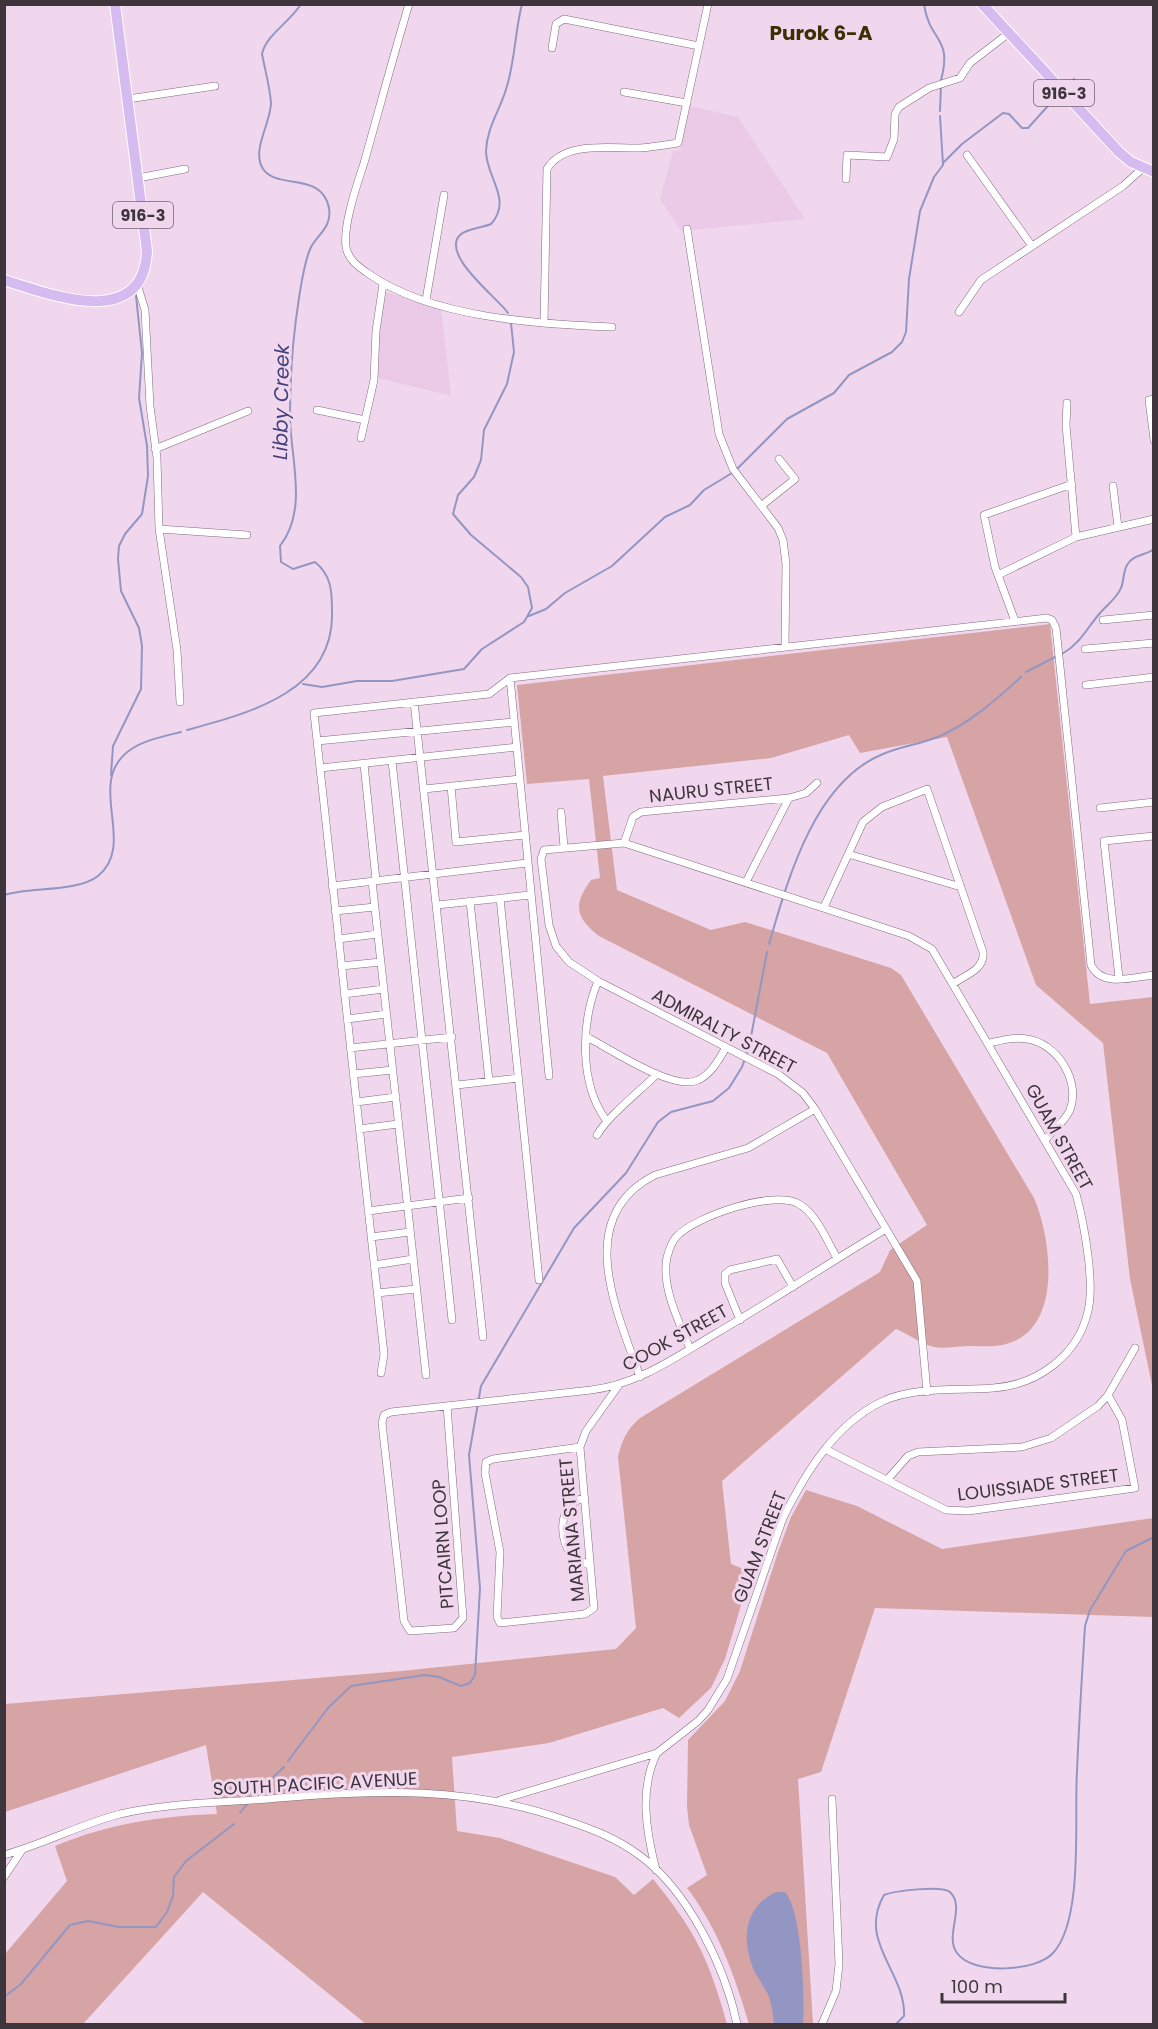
<svg xmlns="http://www.w3.org/2000/svg" width="1158" height="2029" font-family="Poppins,sans-serif">
<rect width="100%" height="100%" fill="#f1d7ed"/>
<path fill="#eacae6" d="M690,106l48,11 67,102 -124,12 -21,-32 13,-48h7z
M384,292l57,15 10,89 -73,-18 1,-19 -3,-4z"/>
<path fill="#d6a4a4" d="M1050,624l40,380 63,-7v393l-23,-111 -27,-236 -67,-58 -89,-248 -87,16 -11,-18 -78,23 -168,18 14,114 94,40 34,-8 146,46 10,7 133,223c18,42 30,135 -32,147 -10,2 -21,1 -32,1 -11,0 -26,3 -36,1 -13,-3 -26,-13 -38,-18l-174,152 9,83 20,8 -26,87 -14,29 -32,30 -16,-10 -114,35 -97,14 5,74 43,7 115,39 19,18 19,-16c43,53 56,80 74,145h-361l-163,-132 -120,132h-78v-70l62,-73 -12,-35c53,-22 104,-30 162,-32l-11,-69 -201,67v-108l396,-33 215,-22 20,-21 -18,-171c4,-17 9,-28 22,-39l240,-146 10,-22 37,-25 -100,-172 -228,-117c-24,-19 -26,-31 -8,-56l9,-2 -11,-99 -62,5 -10,-99z
M806,1490l51,16 85,43 211,-31v99l-278,-9 -54,164 -23,7 15,245h-64c-14,-47 -31,-96 -62,-136l20,-13 -18,-50 -2,-18 1,-67 37,-39 15,-30 38,-119 13,-35z"/>
<path fill="#9396c3" d="M776,1892h9c17,18 20,105 18,132h-29c-1,-9 -2,-18 -5,-27 -4,-10 -12,-19 -16,-29 -12,-30 -8,-62 23,-76z"/>
<g fill="none" stroke-linecap="round" stroke-linejoin="round">
<path stroke="#9396c3" stroke-width="2" d="M924,4c5,38 29,32 17,76
M1069,84l5,-5
M940,111l1,-26
M943,163l19,-19 41,-31 6,1 13,14h6l28,-31
M508,313c-9,-14 -68,-58 -48,-78 7,-7 22,-7 31,-11 22,-25 -5,-46 -5,-73 1,-25 15,-42 21,-65 8,-26 8,-55 15,-82
M737,469l50,-50 47,-26 15,-18 43,-23 10,-10 4,-10 3,-53 11,-68 14,-34 9,-12 -3,-49
M529,616l17,-7 19,-16 47,-27 53,-49 25,-12 14,-15 28,-17
M1062,654c18,-10 25,-26 38,-41 7,-8 17,-15 21,-25 3,-7 2,-16 6,-23 6,-11 18,-9 27,-16
M1026,672l29,-15
M303,684l19,3 35,-6h35l72,-12 18,-20 42,-27 8,-14 -4,-21 -7,-10 -50,-42 -18,-21 5,-19 16,-18 7,-17 3,-30 23,-46 7,-32 -3,-29
M187,730c63,-17 148,-39 145,-119 0,-21 -1,-36 -17,-49l-22,7 -12,-7 -1,-16c28,-36 11,-85 10,-128 0,-23 1,-49 3,-72 2,-21 9,-81 18,-99 8,-14 21,-20 18,-39 -7,-37 -52,-18 -66,-39 -12,-19 8,-46 8,-66 -1,-16 -6,-33 -9,-49 4,-19 28,-32 39,-50
M111,775l2,-29 28,-57 1,-43 -3,-18 -18,-37 -3,-32 1,-13 6,-12 17,-20 6,-38 -1,-30 -8,-48 3,-45 -6,-57
M4,895c26,-8 74,-3 94,-19 40,-33 -14,-93 32,-126 14,-10 35,-14 51,-18
M769,944c19,-65 45,-162 114,-190 18,-8 39,-10 57,-18 30,-13 57,-37 81,-59
M288,1761l40,-53 23,-22 74,-11 14,2 22,9 9,-3 5,-8 5,-87 -11,-133 12,-69 93,-158 52,-55 32,-51 13,-10 42,-11 16,-13 13,-21 7,-20 18,-95
M251,1798l33,-31
M240,1813l8,-10
M4,1997l17,-13 49,-59 18,-4 31,6h37l11,-15 6,-16 1,-19 12,-16 48,-37
M896,2024l8,-8c2,-44 -47,-74 -20,-121 10,-4 58,-10 66,-3 16,15 -6,44 7,61 15,22 79,19 96,0 31,-33 21,-136 24,-182 2,-48 5,-97 8,-145l5,-16 36,-59 28,-14"/>
<defs>
<path id="minor" d="M409,4c-16,53 -30,106 -45,159 -7,22 -21,61 -18,84 2,13 14,21 23,27 63,44 168,50 243,53
M552,48l4,-24 8,-5 135,27
M624,92l63,11
M128,99l87,-13
M967,155l65,91
M138,178l47,-9
M846,179l1,-24 40,2 7,-18 1,-25 4,-7 30,-19 31,-10 10,-15 39,-30
M687,229l32,205 14,35 45,59 5,12 3,24 -1,83
M137,284l8,26 5,96 7,52 2,71 18,121 3,52
M426,300l18,-105
M959,312l22,-32 142,-94 20,-18
M544,323l3,-154c17,-29 66,-20 93,-21 13,-1 25,-3 38,-5l30,-139
M1154,399l-5,1 5,40
M1067,403l-1,22 10,112
M317,410l48,10
M361,438l13,-58 2,-49 7,-47
M155,449l93,-38
M1113,486l5,41
M761,506l34,-27 -16,-20
M159,529l88,6
M998,575l78,-38 78,-18
M1103,620l51,-5
M1015,621l-20,-54 -11,-52 88,-31
M1085,649l69,-6
M510,678l39,398
M1086,685l68,-8
M414,702l69,635
M317,741l197,-19
M392,761l60,559
M364,764l12,116
M320,768l197,-21
M451,786l5,56 69,-7
M424,789l96,-10
M1100,808l54,-6
M561,812l3,35
M624,843l9,-26 8,-5 148,-14 17,-5 11,-10
M848,854l113,33
M372,881l54,494
M746,882l43,-84
M332,886l195,-23
M500,898l39,382
M470,901l19,180
M437,905l93,-10
M824,907l39,-85 19,-15 45,-18 56,163c2,17 -17,23 -29,31
M335,911l40,-4
M338,939l40,-5
M341,966l40,-4
M1119,978l-15,-137 50,-5
M598,981c-17,41 -19,102 8,139
M344,994l40,-5
M347,1019l40,-5
M587,1037c23,12 87,55 111,43 13,-6 20,-19 27,-31
M990,1043c12,-3 24,-6 37,-4 30,4 54,42 43,71 -5,11 -16,20 -24,29
M350,1048l102,-11
M353,1074l40,-4
M457,1085l62,-7
M356,1102l40,-5
M359,1129l39,-5
M597,1135c12,-20 42,-43 60,-61
M368,1211l101,-13
M371,1237l39,-5
M374,1265l39,-6
M377,1293l39,-4
M740,1320l-15,-37v-9l5,-4 47,-11 16,28
M690,1349c-11,-28 -29,-61 -23,-92 2,-7 5,-16 10,-21 20,-20 93,-45 120,-33 19,9 30,38 40,55
M381,1373l3,-19 -70,-641 175,-19 21,-16 537,-60 5,2 4,8 35,337c11,23 42,12 63,10
M640,1377c-23,-66 -68,-160 15,-202l93,-27 67,-39
M447,1406l16,212 -9,10 -44,3 -6,-10 -22,-198 2,-8 7,-3 200,-22c46,-5 85,-33 124,-56 58,-34 114,-71 171,-105
M580,1447l-87,12 -7,3 -1,11 15,79 -3,65 3,6 85,-9 9,-6 -14,-161 6,-16 33,-46
M825,1449l121,61 22,1 167,-23 -13,-68 -14,-25
M887,1480l21,-24 10,-4 104,-5 29,-9 47,-32 10,-11 27,-47
M583,1498c-26,9 -24,39 -11,59l17,8
M500,1800l157,-47 41,-32 10,-11 19,-31 56,-161c22,-44 51,-93 98,-116 33,-16 76,-11 112,-14 44,-3 85,-32 95,-77 7,-29 -4,-88 -12,-117l-144,-245 -23,-13 -285,-93 -80,7 -3,9 8,66 7,21 13,16 29,19 180,93 25,19 12,16 102,172 10,111
M4,1855c40,-11 77,-31 116,-41 52,-12 106,-11 158,-16 101,-8 191,-12 287,22 27,9 51,18 74,35 49,35 86,112 98,169
M656,1870c-10,-39 -17,-81 1,-117
M4,1877l18,-27
M822,2024l14,-33 3,-27 -7,-165"/>
<path id="primary" d="M982,4l137,148 12,10 23,10
M4,280c47,15 139,51 143,-29l-32,-247"/>
</defs>
<use href="#minor" stroke="#816b7e" stroke-width="8"/>
<use href="#primary" stroke="#fff" stroke-width="12"/>
<use href="#minor" stroke="#fff" stroke-width="7"/>
<use href="#primary" stroke="#d6bbf1" stroke-width="10"/>
</g>
<g text-anchor="middle" stroke-width="6" stroke-linejoin="round" paint-order="stroke">
<g fill="#f1d7ed" stroke="#746571" stroke-width="1.5">
<rect x="1034" y="80" width="60" height="26" rx="4.5"/>
<rect x="113" y="202" width="60" height="26" rx="4.5"/>
</g>
<g font-size="16" font-weight="bold" fill="#3e343c">
<text x="1064" y="99">916-3</text>
<text x="143" y="221">916-3</text>
</g>
<g font-size="18" fill="#3e343c" stroke="#f1d7ed">
<text transform="translate(711 790) rotate(-6)" y="6">NAURU STREET</text>
<text transform="translate(724 1031) rotate(28)" y="6">ADMIRALTY STREET</text>
<text transform="translate(1059 1137) rotate(61)" y="6">GUAM STREET</text>
<text transform="translate(675 1338) rotate(-29)" y="6">COOK STREET</text>
<text transform="translate(1038 1485) rotate(-7)" y="6">LOUISSIADE STREET</text>
<text transform="translate(572 1530) rotate(-95)" y="6">MARIANA STREET</text>
<text transform="translate(443 1544) rotate(-94)" y="6">PITCAIRN LOOP</text>
<text transform="translate(760 1547) rotate(-69)" y="6">GUAM STREET</text>
<text transform="translate(315 1784) rotate(-3)" y="6">SOUTH PACIFIC AVENUE</text>
</g>
<g font-size="20" font-weight="bold" fill="#3c2f04" stroke="#f1d7ed">
<text x="821" y="40">Purok 6-A</text>
</g>
<g font-size="20" font-style="italic" fill="#42417c" stroke="#f1d7ed">
<text transform="translate(281 402) rotate(-89)" y="7">Libby Creek</text>
</g>
</g>
<rect width="1158" height="2029" fill="none" stroke="#3e343c" stroke-width="12"/>
<path d="M942 1993v9h123v-9" fill="none" stroke="#3e343c" stroke-width="3"/>
<text x="951" y="1993" font-size="18" fill="#3e343c" stroke="#f1d7ed" stroke-width="4.5" paint-order="stroke">100 m</text>
</svg>
